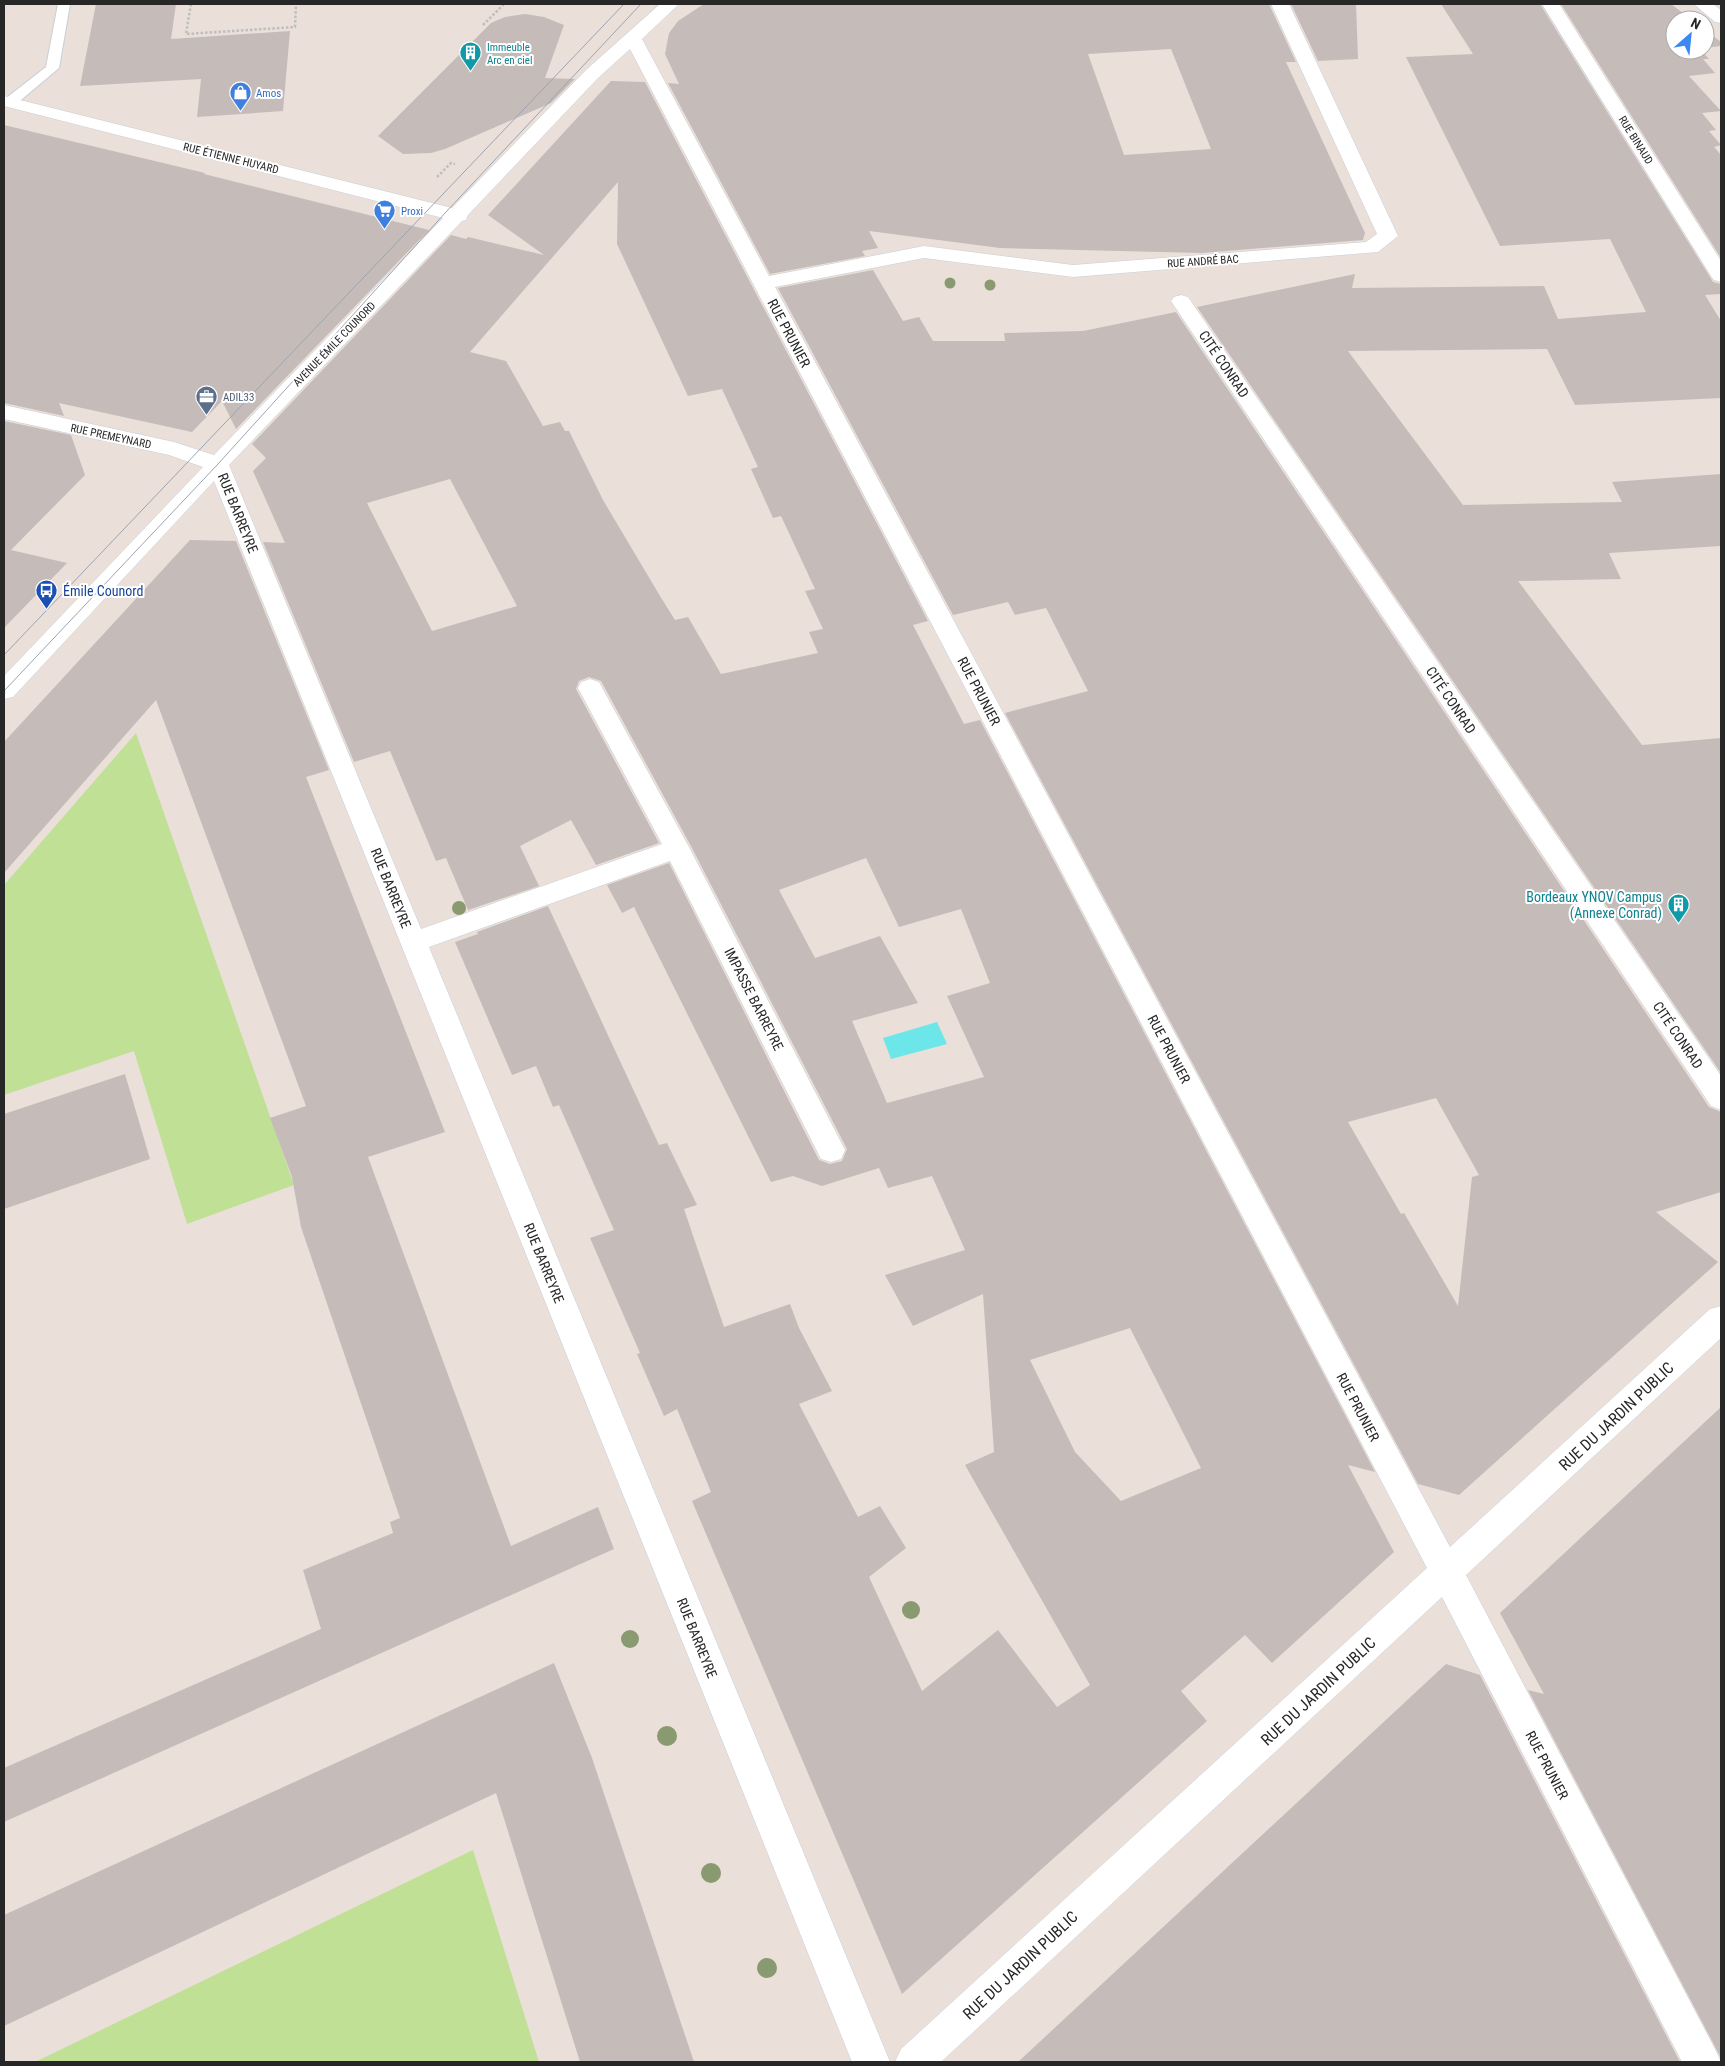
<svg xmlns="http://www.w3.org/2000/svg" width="1725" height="2066" font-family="'Roboto Condensed',sans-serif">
<rect width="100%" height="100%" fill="#eadfd9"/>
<path fill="#c0e096" d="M136,733l158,452 -107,39 -53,-173 -130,44v-210z
M473,1850l66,212h-504z"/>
<path fill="#6de6ea" d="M937,1022l10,22 -56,15 -8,-21z"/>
<path fill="#c5bcb9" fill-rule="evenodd" d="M96,4h80l-5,35 119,-8 -7,80 -86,6 4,-38 -121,7z
M704,4h565l27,58h-10l79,171 -2,7 -161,13 -202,-5 -131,-17 9,17 -16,3 3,5 -95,18 -102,-191 11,1 -14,-30 4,-21 9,-12zM1171,49l40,100 -87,6 -36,-101z
M1291,4h65l2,55 -40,2z
M1441,4h99l170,273 3,5 8,2v10l-16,1 16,26v77l-146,7 -28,-56 -199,2 115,154 159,-3 -10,-20 109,-8v72l-112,7 12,26 -103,2 124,164 79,-7v335l-524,-766 158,-33 -3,14 192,-2 14,33 88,-7 -36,-73 -110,7 -94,-189 67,-3z
M1561,4h110l21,16h-17v30h26l8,9h-6l12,14 -26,3 32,35 -19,2 14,17 -7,1 12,14 -7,2 7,8v103z
M525,14l19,3 20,8 -19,53 30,1 -24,24 -106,46 -14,4 -28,1 -25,-18 113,-113 14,-6z
M1705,30l16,12v4l-16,2z
M611,81l34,1 283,539 -15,4 51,99 16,-4 395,752 -27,-7 46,87 -122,111 -27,-28 -64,56 26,30 -305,273 -210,-493 19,-9 -34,-83 -13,7 -27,-62 3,-1 -50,-115 24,-8 -55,-125 -6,2 -17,-41 -24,9 -57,-133 23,-8 -1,-2 71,-26 111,239 8,-2 30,62 -13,4 40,118 66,-23 9,24 33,63 -33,13 59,113 22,-11 26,42 -37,29 53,114 76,-61 59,77 33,-22 -125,-220 29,-13 -11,-158 -70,32 -28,-51 80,-25 -33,-74 -44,12 -9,-20 -57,18 -29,-10 -22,6 -137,-275 -12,6 -15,-28 62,-22 150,297 11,4 12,-3 5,-12 -155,-301 -91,-167 -12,-4 -10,4 -3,8 83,154 -63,22 -25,-45 -51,26 19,40 -71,24 -22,-52 -10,3 -46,-110 -36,11 -91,-220 22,1 -32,-72 13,-13 -14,-14 199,-209 15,4 2,-2 76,18 -56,-40zM618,182l-1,62 71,152 34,-7 36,78 -7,2 22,49 8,-2 34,73 -10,2 18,38 -14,3 9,21 -97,21 -33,-57 -13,3 -15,-24 -57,-96 -34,-69h-4l-5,-9 -17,4 -37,-65 -36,-9zM450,479l67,127 -85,25 -65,-128zM866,858l33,69 62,-18 29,74 -43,13 37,81 -97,26 -35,-82 66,-18 -38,-67 -65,22 -36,-68zM1130,1328l71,140 -80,33 -46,-49 -45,-92z
M4,125l201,48 -1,1 225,56 -193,199 -14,-28 -30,31 -133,-29 5,13 -60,-13z
M873,270l30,51 16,-4 14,24h72l-1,-8 79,-2 93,-19 533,795 12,5v80l-65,20 62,50 -259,233 -41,-11 -413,-771 83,-22 -42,-83 -31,7 -7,-13 -55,13 -175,-327zM1436,1098l43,77 -7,2 -14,129 -54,-93 -3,1 -53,-92z
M4,421l67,14 14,40 -74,75 56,13 -63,65z
M190,540l46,1 93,229 -23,7 139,355 -77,25 143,389 87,-39 16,42 -610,273v-54l317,-139 -18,-59 90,-37 -3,-11 10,-4 -99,-291 -9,-50 -22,-59 36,-12 -150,-406 -152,173v-131z
M125,1074l25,85 -146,50v-95z
M1721,1407v651l-193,-368 16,4 -44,-81z
M554,1663l38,95 102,304h-114l-84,-269 -492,233v-111z
M1446,1664l34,11 200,387h-662z"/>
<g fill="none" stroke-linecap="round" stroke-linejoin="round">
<defs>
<path id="service" d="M58,4h12l-11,64 -44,37h-10l-1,-2 1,-4 41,-32z"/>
<path id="minor" d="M660,4h19l-37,35 127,237 155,-30 149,19 293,-23 11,-8 -106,-230h18l109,232 -20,16 -305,25 -149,-19 -149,29 675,1260 260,-238 11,-3v32l-255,237 249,474 6,13h-39l-240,-465 -501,465h-46l6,-13 526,-481 -797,-1519 -32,29 -130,137 -2,5 -4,1 -233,244 192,464 241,-85 -84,-156 3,-6 9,-3 9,3 91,167 155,301 -4,9 -10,3 -10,-3 -151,-298 -241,86 461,1115h-38l-638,-1581 -201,216 -9,2v-23l199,-209 -34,-12 -165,-36v-14l170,37 40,13 229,-237 -439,-112v-10l448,112 134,-138z
M1542,4h17l162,257v21l-7,-2 -3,-4z
M1694,4h19l8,6v13l-6,-1z
M1181,295l7,2 533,779v34l-10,-4 -540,-805 3,-4z"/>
</defs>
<use href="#service" stroke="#c7cfd9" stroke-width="2"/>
<use href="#minor" stroke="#c7cfd9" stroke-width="1"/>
<path stroke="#bebebe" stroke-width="2.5" stroke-dasharray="2.5 2" stroke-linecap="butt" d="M191,4l-5,30 109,-7 1,-23
M483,25l21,-21
M437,177l14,-14 4,1"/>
<use href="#service" fill="#fff" fill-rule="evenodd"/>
<use href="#minor" fill="#fff" fill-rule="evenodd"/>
<path stroke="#9ca4b1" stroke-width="1" d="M4,655l620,-651
M4,691l214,-227 228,-252 195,-208"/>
</g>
<g fill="#899a70">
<circle cx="950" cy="283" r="5.5"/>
<circle cx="990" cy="285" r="5.5"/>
<circle cx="459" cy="908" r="7"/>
<circle cx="911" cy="1610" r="9"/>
<circle cx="630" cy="1639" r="9"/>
<circle cx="667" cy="1736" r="10"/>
<circle cx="711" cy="1873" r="10"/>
<circle cx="767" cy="1968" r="10"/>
</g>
<defs>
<symbol id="building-pin" viewBox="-11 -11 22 30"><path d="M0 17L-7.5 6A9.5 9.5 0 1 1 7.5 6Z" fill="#0f9aa8" stroke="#fff"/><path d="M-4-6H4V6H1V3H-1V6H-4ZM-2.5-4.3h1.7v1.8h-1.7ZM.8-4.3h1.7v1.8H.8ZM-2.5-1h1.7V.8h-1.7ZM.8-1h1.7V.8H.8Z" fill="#fff"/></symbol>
<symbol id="shop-pin" viewBox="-11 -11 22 30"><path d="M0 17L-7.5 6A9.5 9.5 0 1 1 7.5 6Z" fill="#3f7fe0" stroke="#fff"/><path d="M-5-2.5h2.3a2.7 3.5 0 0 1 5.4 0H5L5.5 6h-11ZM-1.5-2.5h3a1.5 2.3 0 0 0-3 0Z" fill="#fff"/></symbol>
<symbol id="supermarket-pin" viewBox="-11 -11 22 30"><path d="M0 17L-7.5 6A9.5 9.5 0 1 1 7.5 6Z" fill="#3f7fe0" stroke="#fff"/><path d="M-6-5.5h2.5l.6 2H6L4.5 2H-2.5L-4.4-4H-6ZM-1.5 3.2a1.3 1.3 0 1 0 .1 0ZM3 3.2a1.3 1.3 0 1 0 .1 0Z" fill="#fff"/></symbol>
<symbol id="office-pin" viewBox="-11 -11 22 30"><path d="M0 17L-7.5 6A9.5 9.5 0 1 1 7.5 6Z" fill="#5c6f8a" stroke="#fff"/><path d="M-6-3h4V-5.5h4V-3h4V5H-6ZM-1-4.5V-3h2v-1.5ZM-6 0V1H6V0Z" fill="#fff"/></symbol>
<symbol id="bus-pin" viewBox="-11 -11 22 30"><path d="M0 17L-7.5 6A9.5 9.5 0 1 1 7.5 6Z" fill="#1a4fb4" stroke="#fff"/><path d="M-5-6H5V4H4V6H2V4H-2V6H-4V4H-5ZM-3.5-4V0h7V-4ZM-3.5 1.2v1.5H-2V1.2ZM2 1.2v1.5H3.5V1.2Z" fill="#fff"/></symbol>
</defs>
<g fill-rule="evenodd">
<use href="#building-pin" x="458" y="40" width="25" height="34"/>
<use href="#shop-pin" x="228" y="80" width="25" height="34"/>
<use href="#supermarket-pin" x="372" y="198" width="25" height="34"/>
<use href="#office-pin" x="194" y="384" width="25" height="34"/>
<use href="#bus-pin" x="34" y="578" width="25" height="34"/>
<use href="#building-pin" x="1666" y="892" width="25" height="34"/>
</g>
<g text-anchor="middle" stroke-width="4" stroke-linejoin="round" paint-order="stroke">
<g font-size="11" fill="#0d838f" stroke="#fff" text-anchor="start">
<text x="487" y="51">Immeuble<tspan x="487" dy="13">Arc en ciel</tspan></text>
</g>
<g font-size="11" fill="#366cbe" stroke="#fff" text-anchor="start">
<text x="256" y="97">Amos</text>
<text x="401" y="215">Proxi</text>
</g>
<g font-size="11" fill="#272727" stroke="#fff">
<text transform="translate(1636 140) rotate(58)" y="4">RUE BINAUD</text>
<text transform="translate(231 158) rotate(14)" y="4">RUE ÉTIENNE HUYARD</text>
<text transform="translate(1203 261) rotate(-4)" y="4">RUE ANDRÉ BAC</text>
<text transform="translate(334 344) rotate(-46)" y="4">AVENUE ÉMILE COUNORD</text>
<text transform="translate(111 436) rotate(12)" y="4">RUE PREMEYNARD</text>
</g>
<g font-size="11" fill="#4e5e75" stroke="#fff" text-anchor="start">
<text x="223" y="401">ADIL33</text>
</g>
<g font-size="14" fill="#272727" stroke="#fff">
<text transform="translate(789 333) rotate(62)" y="5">RUE PRUNIER</text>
<text transform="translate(1224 364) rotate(56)" y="5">CITÉ CONRAD</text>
<text transform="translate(238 513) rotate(68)" y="5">RUE BARREYRE</text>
<text transform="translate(979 691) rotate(62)" y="5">RUE PRUNIER</text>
<text transform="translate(1451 700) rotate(56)" y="5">CITÉ CONRAD</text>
<text transform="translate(391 888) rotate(68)" y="5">RUE BARREYRE</text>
<text transform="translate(754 999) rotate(63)" y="5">IMPASSE BARREYRE</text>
<text transform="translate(1678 1035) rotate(56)" y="5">CITÉ CONRAD</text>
<text transform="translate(1169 1049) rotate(62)" y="5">RUE PRUNIER</text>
<text transform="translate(544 1263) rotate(68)" y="5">RUE BARREYRE</text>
<text transform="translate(1358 1407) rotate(62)" y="5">RUE PRUNIER</text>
<text transform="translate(697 1638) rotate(68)" y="5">RUE BARREYRE</text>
<text transform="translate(1547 1765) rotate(62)" y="5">RUE PRUNIER</text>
</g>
<g font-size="14" fill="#164399" stroke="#fff" text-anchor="start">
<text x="63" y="596">Émile Counord</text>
</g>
<g font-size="14" fill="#0d838f" stroke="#fff" text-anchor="end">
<text x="1662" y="902">Bordeaux YNOV Campus<tspan x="1662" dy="16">(Annexe Conrad)</tspan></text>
</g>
<g font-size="16" fill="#272727" stroke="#fff">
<text transform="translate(1616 1416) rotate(-43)" y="6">RUE DU JARDIN PUBLIC</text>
<text transform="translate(1318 1691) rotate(-43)" y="6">RUE DU JARDIN PUBLIC</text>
<text transform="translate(1020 1965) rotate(-43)" y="6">RUE DU JARDIN PUBLIC</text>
</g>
</g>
<rect width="1725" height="2066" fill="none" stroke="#272727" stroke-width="10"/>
<g transform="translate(1690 35) rotate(27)"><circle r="24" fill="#ffffff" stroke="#a9a9a9"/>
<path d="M0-4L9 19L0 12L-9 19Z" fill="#3b88f4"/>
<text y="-8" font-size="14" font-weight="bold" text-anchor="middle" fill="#272727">N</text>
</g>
</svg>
